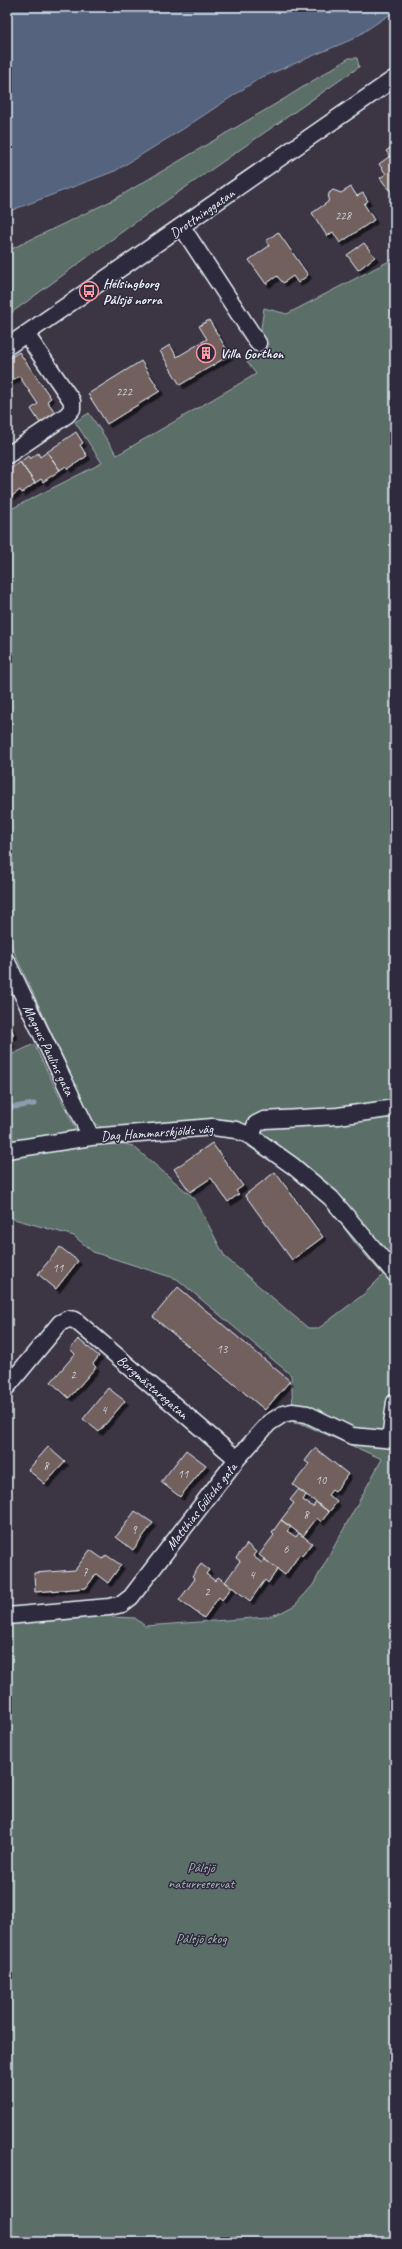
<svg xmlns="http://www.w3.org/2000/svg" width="402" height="2249" font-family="Caveat,sans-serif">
<defs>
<filter id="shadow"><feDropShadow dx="3.5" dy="3.5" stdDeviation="0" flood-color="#0009"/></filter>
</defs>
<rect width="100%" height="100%" fill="#3c3544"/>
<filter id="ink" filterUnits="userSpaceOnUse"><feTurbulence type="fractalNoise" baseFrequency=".025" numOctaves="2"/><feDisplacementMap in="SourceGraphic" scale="8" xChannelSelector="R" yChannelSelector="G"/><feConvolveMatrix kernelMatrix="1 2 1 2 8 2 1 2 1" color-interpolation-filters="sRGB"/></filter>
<g filter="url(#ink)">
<path fill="#5b6e67" stroke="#a2b0b0" d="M349,58h8l2,9 -229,159 -123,90v-65l108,-52 169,-100z
M395,258v1984h-388v-621l104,-7 1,3 23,1 10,8 122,-9 15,-5 13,-7 18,-20 69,-126 -77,-34 -11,-2 -3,-48 -114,-96 -84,-27 -19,-16 -67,-19v-160l27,-13 43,88 56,14 62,53 30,58 83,71h11l45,-34 19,-19 -28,-32 -36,-49 -90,-61 -123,-3 -9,-5 -7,-9 -83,-179v-426l95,-48 -27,-41 14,-9 28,42 139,-81 -9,-12 21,-13 -8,-14 4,-27 23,6z"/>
<path fill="#54647f" stroke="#8f9caf" d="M7,7h388v4l-42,28 -93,39 -77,51 -68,42 -108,41z"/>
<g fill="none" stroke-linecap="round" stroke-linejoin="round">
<path stroke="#8f9caf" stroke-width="5" d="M7,1108l27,-4"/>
</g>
<path fill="#72615f" stroke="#e8f1f8" filter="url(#shadow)" d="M395,144v44l-5,3 -10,-13 6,-4 -7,-10 11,-8 -4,-5z
M351,187l6,9 6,-3 5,8 -4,3 10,16 -34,23 -7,-11 -6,4 -15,-23 16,-11 1,-9 4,-3 8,3z
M278,232l30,43 -10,8 -5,-7 -10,7 -6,-7 -11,8 -17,-24 20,-14 -3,-5z
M364,243l11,14 -17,13 -11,-15z
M209,320l21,35 -50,30 -20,-34 10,-6 7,12 30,-18 -8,-13z
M19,352l32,46 -4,3 10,14 -15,11 -11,-17 7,-5 -19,-28 -12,8 3,5 -3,2v-31z
M141,361l19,30 -53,33 -19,-30z
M76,432l7,11 -3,2 7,11 -19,13 -2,-3 -6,4 -13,-18z
M47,452l13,18 -17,12 -2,-3 -6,4 -15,-21 8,-6 2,3 8,-6 2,4z
M20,462l15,21 -13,10 -2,-3 -8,6 -5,-8v-17z
M7,1020l7,15 -6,3 3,6 -4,2z
M212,1143l31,43 -7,5 3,3 -11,8 -17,-24 -21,14 -16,-23z
M275,1172l48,65 -31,23 -47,-65z
M60,1247l18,14 -22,28 -18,-15z
M178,1287l112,94 -25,29 -112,-93z
M78,1339l21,17 -6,8 3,3 -27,31 -18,-16 24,-28 -5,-5z
M108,1388l17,13 -26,31 -16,-13z
M48,1447l17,15 -20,22 -17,-14z
M315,1448l33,26 -13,18 -3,-2 -4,5 9,7 -8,10 -36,-27 16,-21 -4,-3z
M186,1450l20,15 -26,32 -19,-15z
M299,1489l7,6 -3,5 10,7 3,-5 13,10 -8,10 -4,-4 -14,18 -22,-16 13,-17 -4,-3z
M135,1511l18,12 -20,27 -17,-13z
M281,1520l10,7 -4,4 9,6 3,-4 13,10 -10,13 -2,-2 -15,21 -26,-20 15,-20 -2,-2z
M247,1544l9,8 -3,4 9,7 2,-4 14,10 -10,14 -3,-3 -15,21 -25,-19 15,-21 -4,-3z
M90,1550l13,9 3,-4 15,10 -13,18 -12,-9 -10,14 -51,4 -1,-19 41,-3z
M201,1564l8,6 -3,4 9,7 3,-4 14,10 -10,13 -3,-3 -15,21 -25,-18 16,-21 -3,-3z"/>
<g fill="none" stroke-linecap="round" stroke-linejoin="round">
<defs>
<path id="minor" d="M182,227l76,116
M7,347l388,-269
M8,455l59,-40 5,-6v-8l-46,-67
M7,962l84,175
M251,1136l5,-12 8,-4 74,-4 57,-8
M7,1150l84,-13 122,-10 23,3 15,6 42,30 38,32 64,76
M7,1387l53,-64 8,-4 7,1 162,139
M390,1439l5,-37
M7,1616l102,-9 13,-3 9,-7 106,-138 32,-36 14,-9 9,-2 15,2 45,22 43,4"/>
</defs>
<use href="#minor" stroke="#e8f1f8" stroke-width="19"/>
<use href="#minor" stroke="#2f2a3d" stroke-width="16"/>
</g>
</g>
<defs>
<symbol id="bus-ring" viewBox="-11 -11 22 22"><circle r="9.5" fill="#2f2a3d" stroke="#ff9aa2" stroke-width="1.5"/><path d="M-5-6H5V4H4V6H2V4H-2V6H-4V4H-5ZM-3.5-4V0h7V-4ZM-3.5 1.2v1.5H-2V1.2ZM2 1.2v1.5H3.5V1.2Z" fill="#ff9aa2"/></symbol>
<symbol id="building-ring" viewBox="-11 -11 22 22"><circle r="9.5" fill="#2f2a3d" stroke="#ff9aa2" stroke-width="1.5"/><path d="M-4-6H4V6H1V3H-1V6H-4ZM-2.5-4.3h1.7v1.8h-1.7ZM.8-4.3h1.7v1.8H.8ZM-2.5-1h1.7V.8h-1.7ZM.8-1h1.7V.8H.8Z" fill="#ff9aa2"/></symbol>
</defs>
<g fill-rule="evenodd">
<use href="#bus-ring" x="78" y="280" width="22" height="22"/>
<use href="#building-ring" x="195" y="342" width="22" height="22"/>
</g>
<g text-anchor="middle" stroke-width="3" stroke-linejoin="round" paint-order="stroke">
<g font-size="12" fill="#cacdd2">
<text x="343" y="220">228</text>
<text x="124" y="396">222</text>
<text x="58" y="1272">11</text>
<text x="222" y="1353">13</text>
<text x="73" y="1379">2</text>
<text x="104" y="1414">4</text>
<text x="46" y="1470">8</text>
<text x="183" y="1478">11</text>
<text x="321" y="1484">10</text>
<text x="306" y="1519">8</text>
<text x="134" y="1534">9</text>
<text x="286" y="1553">6</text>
<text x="85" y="1576">7</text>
<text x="252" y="1579">4</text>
<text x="207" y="1596">2</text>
</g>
<g font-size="14" fill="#e8f1f8" stroke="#2f2a3d">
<text transform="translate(202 213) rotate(-35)" y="5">Drottninggatan</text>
<text transform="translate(49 1050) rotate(64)" y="5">Magnus Paulins gata</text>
<text transform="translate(157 1132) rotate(-4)" y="5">Dag Hammarskjölds väg</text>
<text transform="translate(153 1387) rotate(41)" y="5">Borgmästaregatan</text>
<text transform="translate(201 1506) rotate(-52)" y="5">Matthias Gülichs gata</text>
</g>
<g font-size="14" font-weight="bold" fill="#e8f1f8" stroke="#2f2a3d" text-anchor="start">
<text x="103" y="288">Helsingborg<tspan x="103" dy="16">Pålsjö norra</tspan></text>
<text x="220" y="358">Villa Gorthon</text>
</g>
<g font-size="14" fill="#a9b6b7" stroke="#2f2a3d">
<text x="201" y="1872">Pålsjö<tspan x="201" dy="16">naturreservat</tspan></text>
<text x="201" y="1943">Pålsjö skog</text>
</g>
</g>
<rect width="402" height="2249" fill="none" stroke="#2f2a3d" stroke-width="24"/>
<rect x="12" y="12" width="378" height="2225" fill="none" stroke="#e8f1f8" stroke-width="1.5" filter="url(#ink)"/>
</svg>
